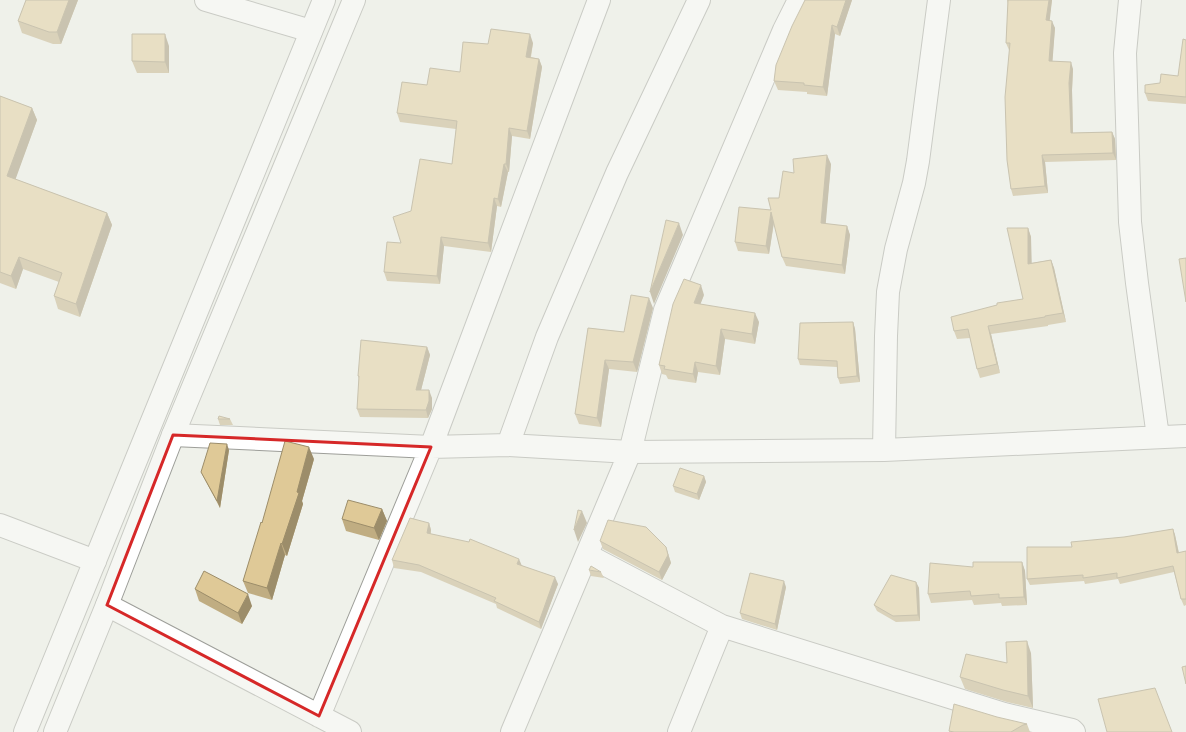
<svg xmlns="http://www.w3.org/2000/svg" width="1186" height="732" font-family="'Roboto Serif',serif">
<rect width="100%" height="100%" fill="#eff1ea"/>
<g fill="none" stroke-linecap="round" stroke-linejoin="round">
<defs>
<path id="minor" d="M206,0l105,31
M1130,0l-5,53 5,169 7,61 21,154
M173,435l258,12 77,-2 122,7 254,-2 302,-14
M508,445l39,-108 70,-164 82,-173
M884,450l2,-114 2,-44 8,-43 18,-66 4,-22 21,-161
M0,525l95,36
M587,555l135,71 282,88 68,16 2,2
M107,605l243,127
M319,716l112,-269 168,-447
M512,732l118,-280 35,-142 119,-280 15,-30
M679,732l43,-106"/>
<path id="major" d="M25,732l299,-732
M55,732l52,-127 66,-170 181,-435"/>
</defs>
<use href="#minor" stroke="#9d9e99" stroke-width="24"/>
<use href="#major" stroke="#9d9e99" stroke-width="24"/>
<use href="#minor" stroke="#fff" stroke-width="22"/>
<use href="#major" stroke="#fff" stroke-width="22"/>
</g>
<path fill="#c0ad82" d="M26,0h52l-17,44h-8l-31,-11 -4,-12z
M805,0h47l-12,36 -5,-2 -8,62 -20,-2v-2l-29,-2 -4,-9z
M1007,0h45l-3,20 6,8 -3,33 21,8 -1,21 1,43 39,-1 3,7 1,21 -71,2 3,31 -35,3 -2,-7 -1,-139h-1l-3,-7 2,-39z
M1186,40v64l-38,-3 -3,-8 15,-10 18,-7z
M533,43l-2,14 8,2 3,8 -12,72 -18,-3 -3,36h-1l-7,35 -4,-1 -6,46 -47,-6 -4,38 -53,-3 -3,-9 17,-29 10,-32 41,-47 4,-35 -56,-7 -3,-9 30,-28 33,-13 28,-28z
M169,46v27h-32l-5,-12z
M0,96l32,12 5,12 -22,59 92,34 5,12 -32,92 -22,-8 -4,-13 5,-14 -36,-13 -7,20 -16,-6z
M831,164l-6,60 22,2 3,9 -5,39 -59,-8 -4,-9 -8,-34 -5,31 -31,-3 -3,-9 36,-32 8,-12 15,-25z
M1028,228l3,9v26l20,-3 3,8 12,54 -18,3v1l-57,8 9,39 -20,5 -3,-9 -7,-31 -13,1 -3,-8 69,-32z
M704,295l-4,9 59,18 -4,22 -30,-5 -5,36 -22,-3 -2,11 -28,-4 -2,-4 -4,-1 -3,-9z
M653,308l-16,64 -28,-3 -8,58 -22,-3 -4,-10 13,-86 36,4z
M853,322l2,7 5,53 -20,2 -2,-6 -1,-11 -37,-2 -2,-6z
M427,347l3,8 -9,35 11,8v11l-4,9 -68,-1 -3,-8 2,-30 -1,-3z
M218,419h12l3,6h-13z
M229,450l-9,58 -16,-30 -3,-6z
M314,459l-12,42 1,3 -16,52 -2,-1 -13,45 -24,-7 -5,-12 19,-58z
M704,476l2,6 -7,18 -24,-8 -2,-6z
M382,509l5,12 -8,19 -33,-9 -4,-12z
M429,523l2,7v4l90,31 37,19 -17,45 -44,-21 -1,-4 -75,-32 -27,-4 -2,-8z
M1173,529l2,6 4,18 7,-2v54l-2,1 -3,-7 -7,-27 -54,12 -2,-5 -33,5 -1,-3 -54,4 -3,-6 45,-32z
M600,541l66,6 5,16 -9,17 -59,-31z
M1022,562l3,9 2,34 -25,1 -1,-3 -27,2 -2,-5 -41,3 -3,-9 45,-27z
M589,570l12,2 3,6 -13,-2z
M916,582l3,6 1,33 -24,1 -19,-11 -3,-6z
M786,587l-9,43 -35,-11 -2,-6z
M195,589l57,17 -10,18 -43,-23z
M1031,653l2,55 -26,-6 -42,-13 -5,-12 47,-14z
M1027,724l3,8h-81v-1z"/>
<path fill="#9c8d6a" d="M69,0h9l-17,44 -4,-12z
M846,0h6l-12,36 -3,-9z
M1049,0h3l-3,27 -3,-7z
M1052,21l3,7 -3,40 -3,-7z
M832,25l3,9 -8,62 -4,-9z
M165,34l4,12v27l-4,-11z
M530,34l3,9 -4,22 -3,-8z
M539,59l3,8 -12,72 -3,-8z
M1071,62l2,7 -1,21 1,50 -2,-7 -2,-50z
M32,108l5,12 -25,69 -5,-13z
M509,128l3,8 -3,36 -3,-8z
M1112,132l3,7 1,21 -3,-7z
M827,155l4,9 -6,68 -4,-9z
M1042,155l3,7 3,31 -3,-7z
M504,164l4,8 -7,35 -3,-8z
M494,198l3,8 -6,46 -3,-9z
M771,212l3,9 -5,33 -3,-8z
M107,213l5,12 -32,92 -4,-13z
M679,223l4,12 -29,69 -4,-12z
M847,226l3,9 -5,39 -3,-9z
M1028,228l3,9 1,35 -4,-8z
M441,237l3,9 -4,38 -3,-8z
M19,257l4,12 -7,20 -5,-13z
M1051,260l3,8 12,54 -3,-9z
M701,285l3,10 -7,18 -3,-10z
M649,298l4,10 -16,64 -4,-10z
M755,313l4,9 -4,22 -3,-10z
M853,322l2,7 5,53 -3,-6z
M988,326l3,8 9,39 -3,-9z
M721,329l4,10 -5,36 -4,-9z
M427,347l3,8 -11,43 -3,-8z
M605,360l4,9 -8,58 -4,-9z
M695,362l3,10 -2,11 -3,-9z
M429,390l3,8v11l-4,9 -2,-8z
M227,444l2,6 -9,58 -3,-7z
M309,447l5,12 -12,42 1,3 -16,52 -5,-12z
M704,476l2,6 -7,18 -2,-6z
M382,509l5,12 -8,19 -5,-12z
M582,511l5,12 -9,19 -4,-12z
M429,523l2,7 -2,10 -2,-7z
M1173,529l2,6 5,24 -3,-6z
M281,543l4,12 -13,45 -5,-12z
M666,547l5,16 -9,17 -3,-8z
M519,559l3,7 -5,-2z
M1022,562l3,9 2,34 -3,-8z
M555,577l3,7 -17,45 -2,-7z
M784,581l2,6 -9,43 -2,-6z
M916,582l3,6 1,33 -2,-6z
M248,594l4,12 -10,18 -4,-11z
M1027,641l4,12 2,55 -5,-12z"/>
<path fill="#dfc997" stroke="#9c8d6a" d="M26,0h43l-12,32h-8l-31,-11z
M805,0h41l-9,27 -5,-2 -9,62 -19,-2v-2l-30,-2 2,-16 16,-39z
M1008,0h41l-3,20 6,1 -3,40 22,1 -2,21 2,50 41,-1 1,21 -71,2 3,31 -34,3 -4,-29 -2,-63 5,-54h-4z
M491,29l39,5 -4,23 13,2 -12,72 -18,-3 -3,36h-2l-6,35 -4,-1 -6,45 -47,-6 -4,39 -53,-4 3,-30 14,1 -8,-26 18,-6 9,-52 32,5 5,-43 -60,-8 5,-31 25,3 3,-17 30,4 3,-30 25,2z
M132,34h33v28l-33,-1z
M1183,39l3,1v57l-41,-4v-8l15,-2 1,-9 17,2z
M0,96l32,12 -25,68 100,37 -31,91 -22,-8 8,-23 -43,-16 -8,19 -11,-4z
M827,155l-6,68 26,3 -5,39 -60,-8 -11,-45 -5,34 -31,-4 4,-35 32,3 -3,-12h11l4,-27 11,2 -1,-14z
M666,220l13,3 -29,69z
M1007,228h21v36l23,-4 12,53 -18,3v1l-57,9 9,38 -20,5 -9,-40 -14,2 -3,-14 46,-12v-2l26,-4z
M1186,258v44l-7,-43z
M684,279l17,6 -7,18 61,10 -3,21 -31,-5 -5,37 -21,-4 -2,12 -29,-5 1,-3 -6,-1 14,-61z
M631,295l18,3 -16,64 -28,-2 -8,58 -22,-4 13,-86 36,4z
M853,322l4,54 -19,2 -1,-17 -39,-2 2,-36z
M361,340l66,7 -11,43h13v11l-3,9 -69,-1 2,-33h-1z
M219,416l11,3h-12z
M285,441l24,6 -12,45 2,1 -17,51 -1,-1 -14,45 -24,-7 18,-59 1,1z
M210,443l17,1 -10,57 -16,-29z
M680,468l24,8 -7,18 -24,-8z
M348,500l34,9 -8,19 -32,-9z
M578,510l4,1 -8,19z
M410,518l19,5 -2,10 42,9 1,-3 49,20 -2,5 38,13 -16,45 -45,-21 2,-3 -77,-33 -27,-5z
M608,520l38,7 20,20 2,8 -9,17 -59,-31z
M1173,529l4,24 9,-2v48h-5l-8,-33 -56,12v-5l-34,5v-3l-56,4v-32h45l-1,-5 53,-5z
M973,562h49l2,35 -25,1v-4l-28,2 -1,-5 -42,3 2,-31 43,4z
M591,566l10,6 -12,-2z
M204,571l44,23 -10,19 -43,-24z
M750,573l34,8 -9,43 -35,-11z
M891,575l25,7 2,33 -25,1 -19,-11z
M1027,641l1,55 -25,-6 -43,-13 6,-23 41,9 -1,-21z
M1186,666v18l-4,-17z
M1155,688l17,44h-65l-9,-33z
M954,704l43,13 30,7 -4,1 -12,7h-57l-5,-1z"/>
<path d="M0 0H1186V732H0ZM173,435l258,12 -112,269 -212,-111z" fill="#eff1ea" fill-opacity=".55" fill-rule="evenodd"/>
<path fill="none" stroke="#d62828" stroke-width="3" stroke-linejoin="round" d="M173,435l258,12 -112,269 -212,-111z"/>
</svg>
